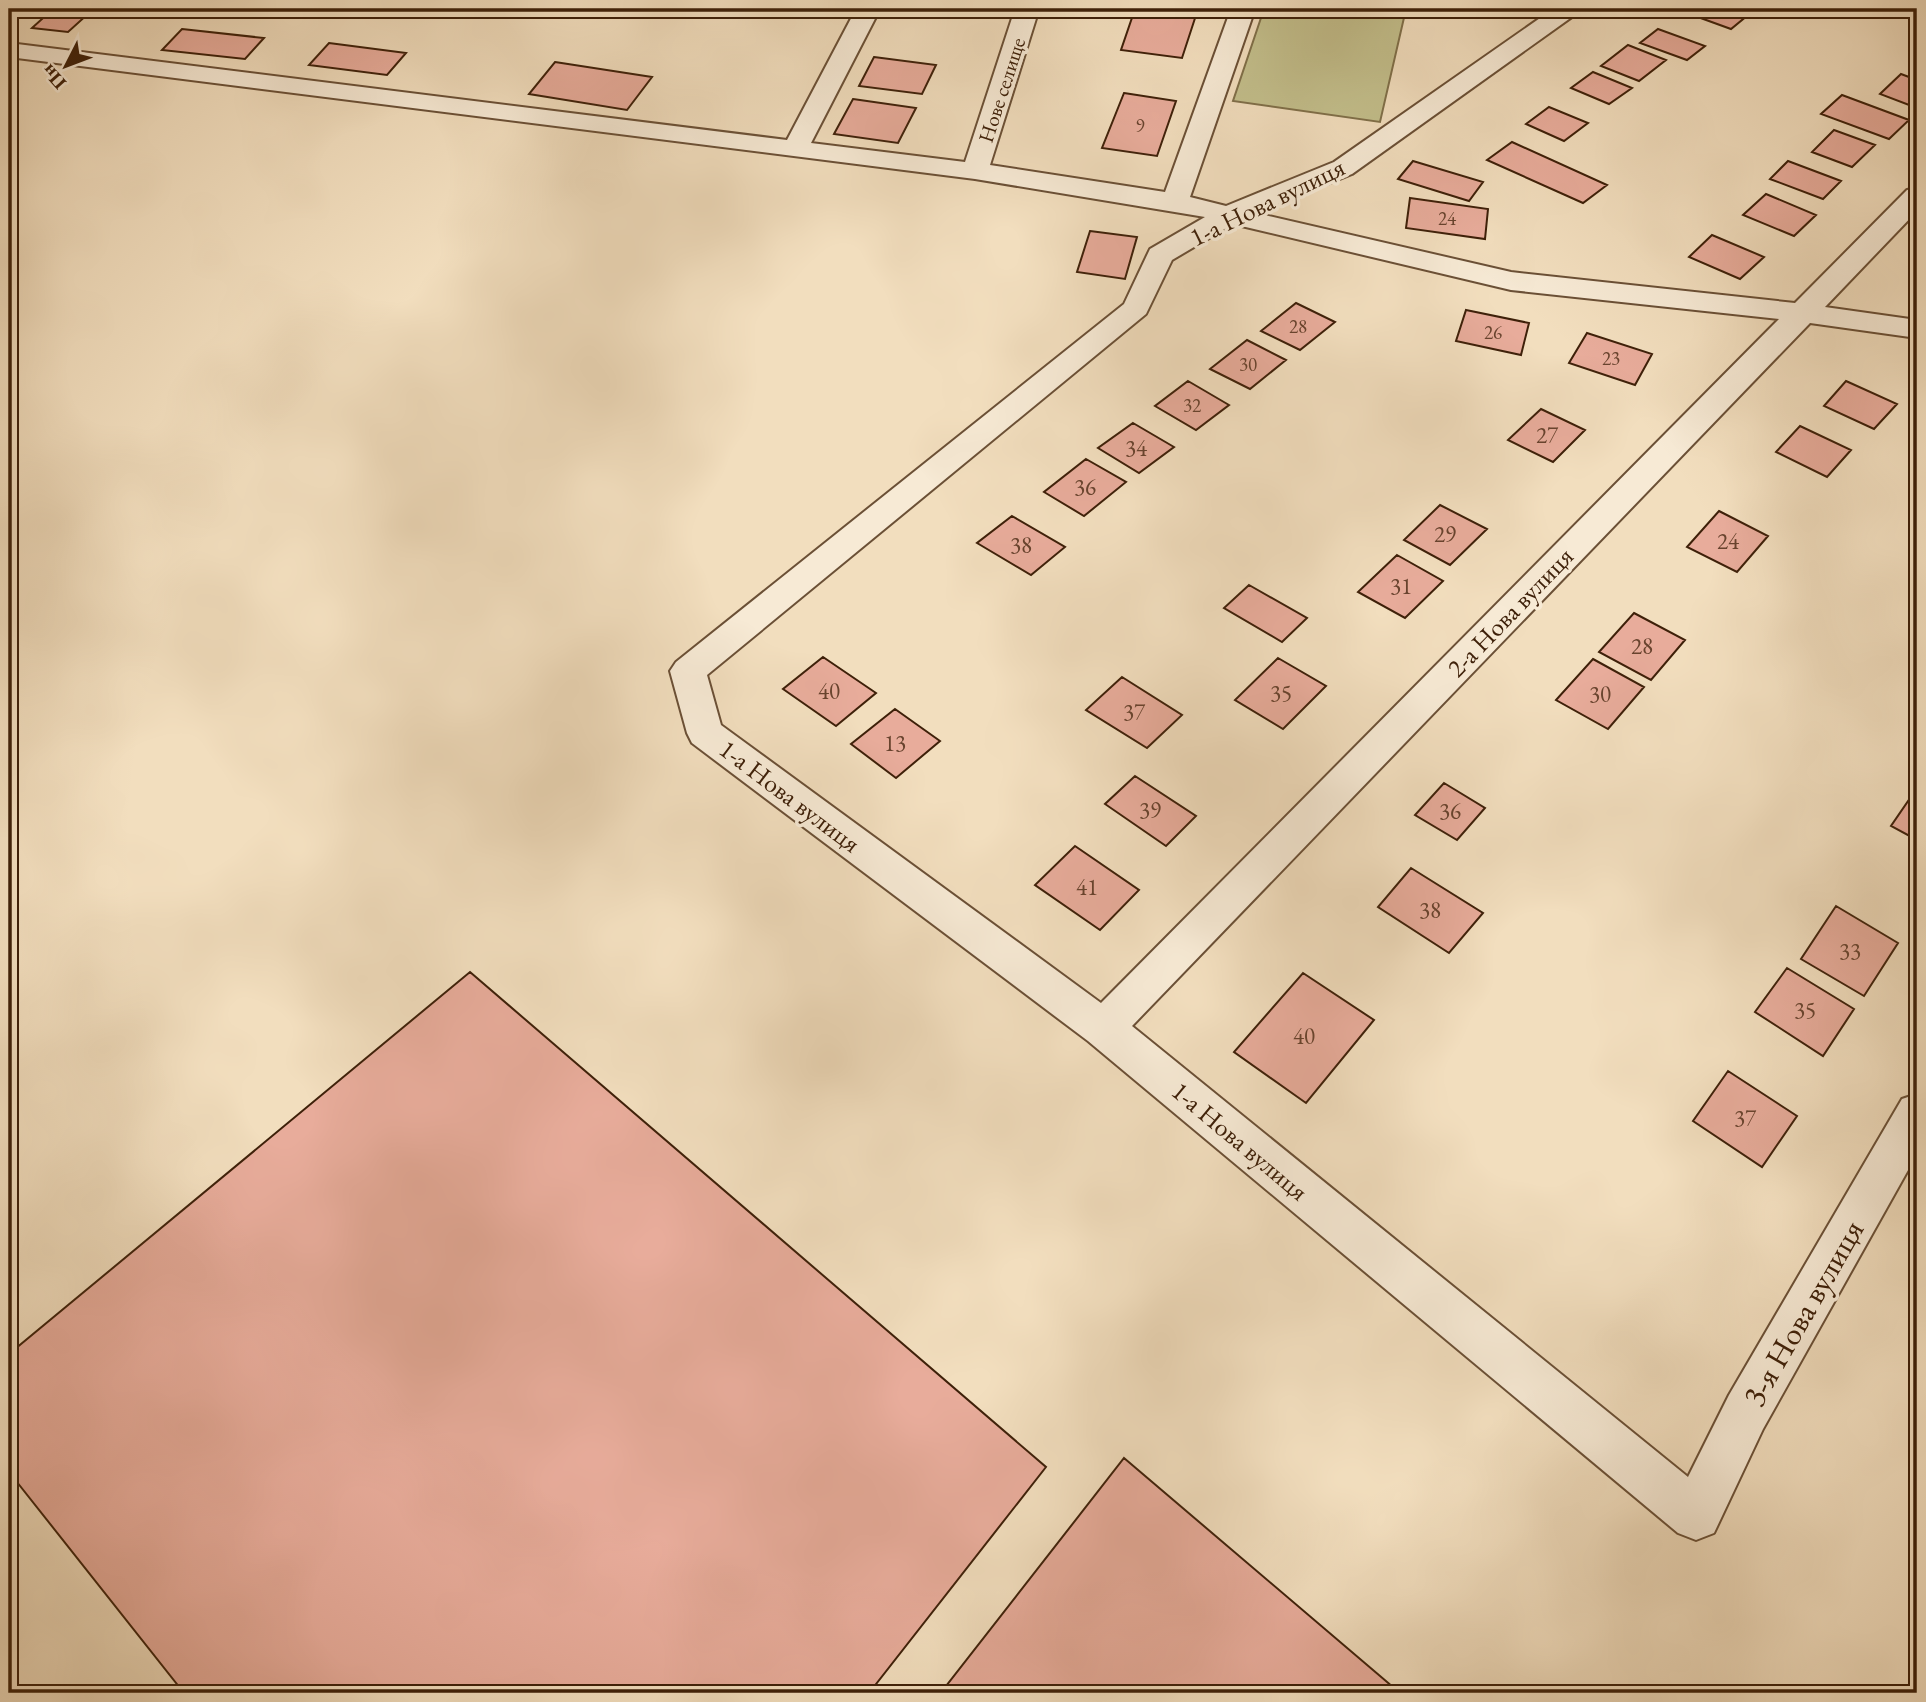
<svg xmlns="http://www.w3.org/2000/svg" width="1926" height="1702" font-family="'EB Garamond',serif">
<rect width="100%" height="100%" fill="#f2debe"/>
<filter id="stains"><feTurbulence type="fractalNoise" baseFrequency=".00286" numOctaves="4"/><feColorMatrix values="0 0 0 0 .2 0 0 0 0 .09 0 0 0 0 .02 0 0 0 .5 -.17"/></filter>
<radialGradient id="worn" r=".72"><stop offset=".6" stop-color="#630" stop-opacity="0"/><stop offset="1" stop-color="#630" stop-opacity=".3"/></radialGradient>
<path fill="#c3bf8c" stroke="#80704a" stroke-width="2" d="M1264,9h142l-26,113 -147,-21z"/>
<path fill="#e8ac9b" stroke="#3e2009" stroke-width="2" d="M53,9h1l35,4 -21,19 -36,-4z
M1135,9h63l-16,49 -61,-8z
M1689,9h42l17,6 -17,14 -47,-17z
M182,29l82,9 -19,21 -83,-9z
M1658,29l47,17 -18,14 -47,-17z
M329,43l77,10 -19,22 -78,-10z
M1628,45l38,15 -27,21 -38,-15z
M874,57l62,8 -14,29 -63,-8z
M555,62l97,15 -25,33 -98,-16z
M1593,72l39,16 -23,16 -38,-16z
M1901,74l16,6v28l-37,-14z
M1124,93l52,8 -19,55 -55,-8z
M1842,95l67,25 -20,19 -68,-25z
M853,99l63,9 -18,35 -64,-9z
M1549,107l39,16 -24,18 -38,-17z
M1834,130l41,15 -23,22 -40,-15z
M1512,142l95,43 -24,18 -96,-43z
M1413,161l70,21 -14,19 -71,-22z
M1788,161l53,20 -18,18 -53,-20z
M1766,194l50,21 -22,21 -51,-21z
M1410,198l78,11 -3,30 -79,-11z
M1090,231l47,6 -12,42 -48,-7z
M1712,235l52,22 -24,22 -51,-22z
M1296,303l39,19 -35,28 -39,-19z
M1466,310l63,13 -8,32 -65,-14z
M1587,333l65,21 -17,31 -66,-22z
M1247,340l39,20 -36,29 -40,-20z
M1188,381l41,24 -33,25 -41,-24z
M1846,381l51,23 -23,25 -50,-23z
M1541,409l44,21 -32,32 -45,-22z
M1133,423l41,24 -35,26 -41,-25z
M1800,426l51,24 -24,27 -51,-25z
M1086,459l40,23 -42,34 -40,-24z
M1440,505l47,24 -37,36 -46,-25z
M1719,511l49,25 -31,36 -50,-25z
M1012,516l53,31 -34,28 -54,-32z
M1397,555l46,26 -38,37 -47,-26z
M1249,585l58,33 -25,24 -58,-34z
M1634,613l51,27 -34,40 -52,-28z
M823,657l53,36 -40,33 -53,-37z
M1278,658l48,28 -43,43 -48,-29z
M1593,659l51,28 -36,42 -52,-29z
M1122,677l60,38 -35,33 -61,-38z
M895,709l45,32 -44,37 -45,-34z
M1135,776l61,40 -30,30 -61,-42z
M1444,783l41,25 -28,32 -42,-25z
M1917,788v52l-26,-14z
M1075,846l64,44 -39,40 -65,-45z
M1411,868l72,45 -34,40 -71,-46z
M1836,906l62,37 -34,53 -63,-37z
M1787,968l67,41 -31,47 -68,-44z
M470,972l576,495 -177,226h-685l-175,-221v-118z
M1303,973l71,47 -68,83 -72,-51z
M1728,1071l69,45 -35,51 -69,-46z
M1124,1458l276,235h-454l-3,-3z"/>
<g fill="none" stroke-linecap="round" stroke-linejoin="round">
<defs>
<path id="street" d="M856,9h24l-69,134 154,19 50,-153h24l-49,156 175,27 66,-183h24l-65,188 36,9 108,-44 219,-153h27l-4,5 -224,160 -96,39 255,59 284,31 112,-113 10,-2v23l-92,96 92,13v18l-107,-15 -678,703 556,451 41,-82 173,-296 15,-5v60l-154,275 -49,104 -18,7 -18,-7 -590,-492 -396,-298 -5,-10 -17,-62 6,-9 448,-358 26,-55 55,-32 -230,-38 -966,-122v-14l778,97zM1233,224l278,66 268,29 -678,684 -380,-278 -14,-50 439,-361 26,-54z"/>
</defs>
<use href="#street" stroke="#6b5036" stroke-width="4"/>
<use href="#street" fill="#f7ead5" fill-rule="evenodd"/>
</g>
<g text-anchor="middle" stroke-width="7" stroke-linejoin="round" paint-order="stroke">
<g font-size="19" fill="#68432e">
<text x="1140" y="132">9</text>
<text x="1447" y="225">24</text>
<text x="1298" y="333">28</text>
<text x="1493" y="339">26</text>
<text x="1611" y="365">23</text>
<text x="1248" y="371">30</text>
<text x="1192" y="412">32</text>
</g>
<g font-size="21" fill="#3e2009" stroke="#f7ead5">
<text transform="translate(1002 90) rotate(-72)" y="7">Нове селище</text>
</g>
<g font-size="23" fill="#68432e">
<text x="1547" y="443">27</text>
<text x="1136" y="456">34</text>
<text x="1085" y="495">36</text>
<text x="1445" y="542">29</text>
<text x="1728" y="549">24</text>
<text x="1021" y="553">38</text>
<text x="1401" y="594">31</text>
<text x="1642" y="654">28</text>
<text x="829" y="699">40</text>
<text x="1281" y="701">35</text>
<text x="1600" y="702">30</text>
<text x="1134" y="720">37</text>
<text x="895" y="751">13</text>
<text x="1150" y="818">39</text>
<text x="1450" y="819">36</text>
<text x="1087" y="895">41</text>
<text x="1430" y="918">38</text>
<text x="1850" y="959">33</text>
<text x="1805" y="1018">35</text>
<text x="1304" y="1044">40</text>
<text x="1745" y="1126">37</text>
</g>
<g font-size="26" fill="#3e2009" stroke="#f7ead5">
<text transform="translate(1267 202) rotate(-26)" y="9">1-а Нова вулиця</text>
<text transform="translate(1510 612) rotate(-46)" y="9">2-а Нова вулиця</text>
<text transform="translate(790 796) rotate(37)" y="9">1-а Нова вулиця</text>
<text transform="translate(1240 1141) rotate(40)" y="9">1-а Нова вулиця</text>
</g>
<g font-size="32" fill="#3e2009" stroke="#f7ead5">
<text transform="translate(1803 1313) rotate(-60)" y="11">3-я Нова вулиця</text>
</g>
</g>
<rect width="1926" height="1702" fill="none" stroke="#f2debe" stroke-width="35"/>
<rect x="10" y="10" width="1905" height="1681" fill="none" stroke="#3e2009" stroke-width="3.5"/>
<rect x="18" y="18" width="1891" height="1667" fill="none" stroke="#3e2009" stroke-width="2"/>
<g transform="translate(66 66) rotate(228)" stroke="#f7ead5" stroke-width="5" paint-order="stroke">
<path d="M0-5L12 26L0 18L-12 26Z" fill="#3e2009"/>
<text y="-10" font-size="19" font-weight="bold" text-anchor="middle" fill="#3e2009">Пн</text>
</g>
<rect width="100%" height="100%" filter="url(#stains)"/>
<rect width="100%" height="100%" fill="url(#worn)"/>
</svg>
